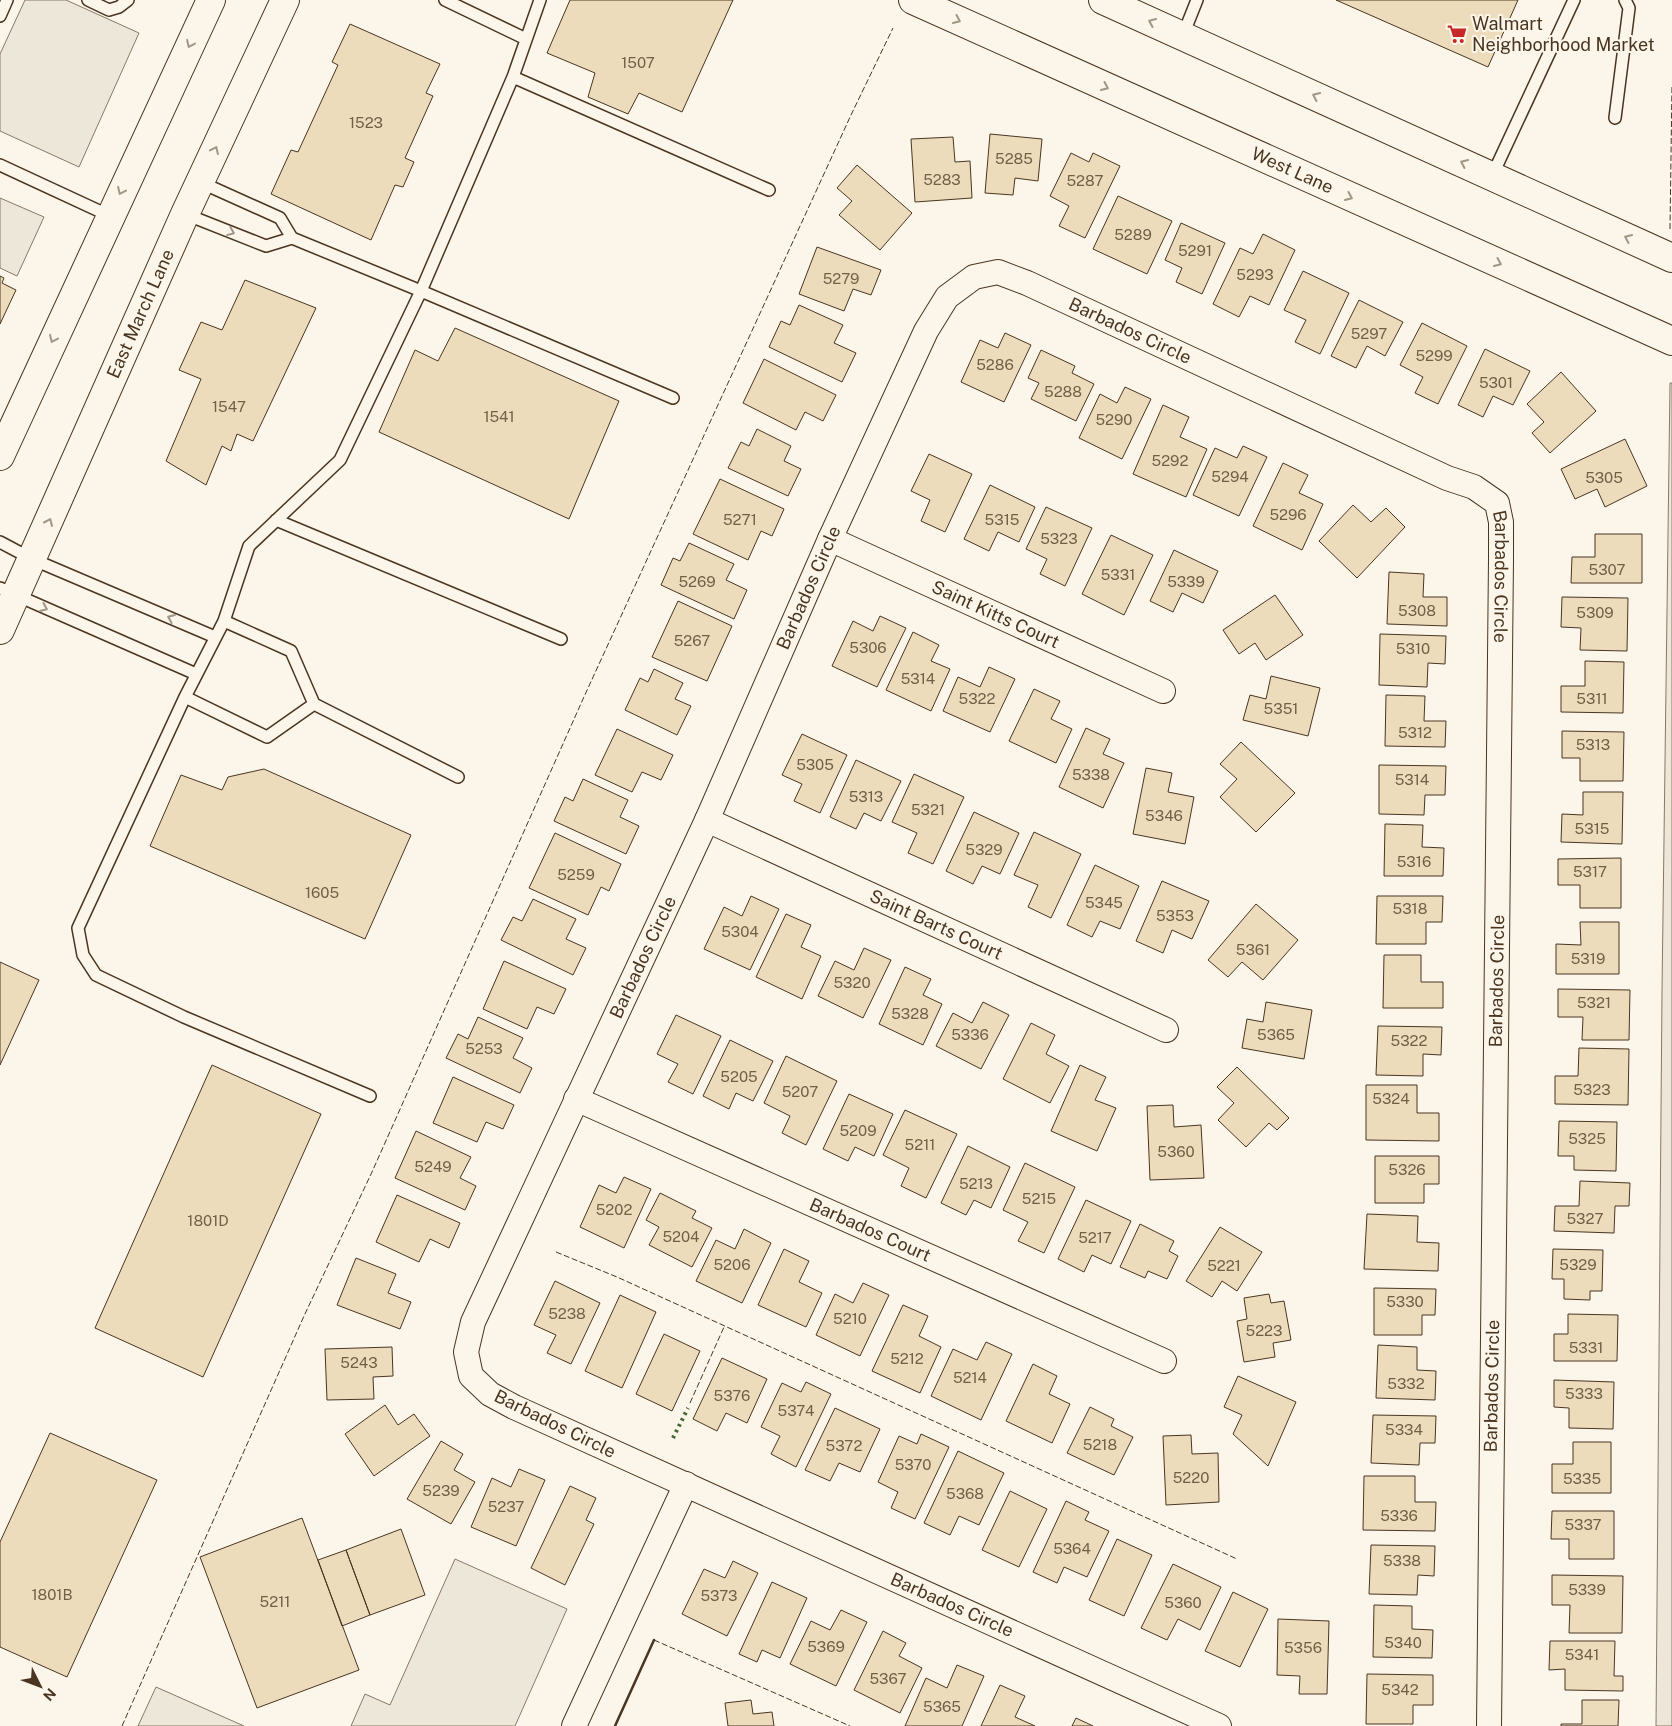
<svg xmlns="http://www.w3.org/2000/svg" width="1672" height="1726" font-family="'Public Sans',sans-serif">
<rect width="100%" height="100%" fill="#fbf6e9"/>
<path fill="#ede6d9" stroke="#887966" d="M1670,383h2v1343h-16l6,-735z"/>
<path fill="#ede7d9" stroke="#887966" d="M25,0h41l73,33 -60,134 -79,-36v-77z
M0,198l44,19 -27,59 -17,-8z
M455,1559l112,50 -52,117h-164l14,-32 25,11z
M156,1687l88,39h-106z"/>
<path fill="#ecdcbc" stroke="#4a3520" d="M570,0h163l-51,112 -43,-19 -11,21 -40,-17 7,-24 -48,-20z
M1336,0h182l-30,67z
M350,24l90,40 -14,29 7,3 -28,62 9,4 -11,25 -8,-2 -24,55 -100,-46 20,-44 7,2 40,-87 -6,-3z
M990,134l52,5 -4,42 -23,-3 -2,17 -28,-2z
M953,137l2,25 15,-1 2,37 -57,4 -4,-63z
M1071,153l18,9 4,-9 27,13 -35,72 -26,-12 10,-20 -19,-10z
M857,165l55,48 -32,37 -41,-35 13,-14 -15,-13z
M1118,196l54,25 -25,53 -54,-25z
M1181,223l44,20 -23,51 -26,-12 6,-14 -17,-8z
M1263,234l32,16 -26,55 -19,-9 -11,21 -26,-13 27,-56 13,6z
M817,247l64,23 -10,25 -18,-6 -9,22 -45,-17z
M1303,271l46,22 -29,61 -25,-12 11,-22 -22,-10z
M0,276l4,2 -2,5 14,7 -16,34z
M245,280l71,28 -63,133 -16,-7 -6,17 -9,-5 -16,39 -40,-24 35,-82 -22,-9 22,-48 21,8z
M1359,300l44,22 -18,34 -18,-10 -11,22 -25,-12z
M799,305l44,20 -9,18 22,10 -14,29 -73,-35 12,-26 9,4z
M1422,323l45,23 -29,58 -23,-11 8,-16 -23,-12z
M455,328l164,73 -50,118 -190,-87 36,-82 23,11z
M1005,333l26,12 -27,57 -43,-20 19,-42 18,8z
M1485,349l45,22 -17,34 -20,-9 -10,21 -25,-12z
M1041,350l34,16 -3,7 22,11 -18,37 -45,-22 8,-16 -11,-5z
M764,359l72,36 -13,26 -18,-9 -9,18 -53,-27z
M1561,372l35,39 -46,42 -18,-20 12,-11 -17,-18z
M1125,387l26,12 -29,60 -43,-21 21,-44 17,9z
M1163,405l26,12 -9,20 27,12 -21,48 -53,-23z
M757,429l34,17 -7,15 17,8 -13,27 -60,-28 13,-26 8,4z
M1625,439l22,47 -42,21 -8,-18 -22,10 -14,-30z
M1243,446l24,11 -28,59 -46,-21 22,-47 22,10z
M929,454l43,20 -27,58 -24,-11 9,-21 -19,-9z
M1283,463l25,12 -9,18 24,11 -21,46 -49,-24z
M720,479l64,30 -12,27 -11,-5 -13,29 -55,-26z
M990,485l45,22 -16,35 -21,-10 -9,19 -25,-12z
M1353,505l18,17 15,-14 19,19 -48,51 -38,-37z
M1046,507l46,21 -27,58 -25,-12 7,-15 -21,-10z
M1595,534h47v49h-71l1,-26h23z
M1111,535l42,20 -29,60 -42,-21z
M689,543l45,21 -8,16 21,10 -13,29 -73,-34 12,-27 7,3z
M1174,550l44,21 -15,32 -21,-10 -9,19 -23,-11z
M1389,572l35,2 -1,23h24v29l-60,-2z
M1275,595l28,40 -37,25 -11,-17 -16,11 -16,-24z
M1562,597l66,1 -1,53 -47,-1 1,-22 -20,-1z
M678,601l54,25 -25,55 -55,-24z
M880,616l26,12 -29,59 -45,-21 21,-45 20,10z
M913,632l26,13 -8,16 19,8 -19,42 -45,-21z
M1380,634l66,2 -1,28 -17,-1 -1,24 -48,-2z
M1585,661l39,1 -1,51 -62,-1v-26h24z
M989,667l26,12 -25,53 -47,-21 15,-34 22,10z
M654,669l29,14 -8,16 16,7 -14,29 -52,-25 15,-32 8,4z
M1271,676l49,12 -12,48 -65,-16 7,-25 16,4z
M1034,689l26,12 -9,18 21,10 -16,34 -47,-22z
M1386,695l39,1 -1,25h22l-1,26 -60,-1z
M1086,728l24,11 -7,15 21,9 -21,45 -44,-21z
M617,729l56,26 -12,25 -19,-8 -10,20 -37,-17z
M1562,731l62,1 -1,49h-43v-23h-18z
M802,734l45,21 -27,58 -26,-12 8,-17 -20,-9z
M1241,742l54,51 -39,39 -36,-35 17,-18 -17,-15z
M856,760l45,21 -20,40 -17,-8 -8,16 -26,-12z
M1379,765l67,1 -1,29h-20l-1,20 -45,-1z
M1146,768l26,5 -4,19 26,5 -9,47 -52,-10z
M264,769l147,66 -46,104 -215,-93 31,-71 41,15 6,-13z
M914,774l50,23 -31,67 -25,-11 9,-20 -25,-11z
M583,779l45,21 -8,17 19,9 -13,28 -72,-33 11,-24 8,4z
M1583,792h40l-1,52 -61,-2 1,-28 21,1z
M974,812l45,21 -19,41 -18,-8 -9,18 -27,-13z
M1385,824l38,1 -1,22 22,1 -1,28h-59z
M1034,832l47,22 -30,64 -23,-11 10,-22 -24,-10z
M555,833l66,31 -12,27 -8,-4 -13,28 -59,-27z
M1621,858v50h-41v-23h-22v-26z
M1095,865l44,21 -19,43 -20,-8 -8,16 -25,-12z
M1162,881l47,20 -17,38 -20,-9 -9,23 -27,-12z
M751,896l28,13 -29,61 -46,-21 20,-42 18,9z
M1377,896h66l-1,26h-16v22h-50z
M533,899l43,20 -10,20 20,9 -13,27 -72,-35 12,-23 9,4z
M1256,904l42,36 -35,40 -21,-18 -14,15 -20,-17z
M786,914l25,11 -10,22 20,9 -19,43 -46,-22z
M1580,922h39v52h-63v-30l25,1z
M864,948l27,12 -28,58 -45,-22 17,-35 19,9z
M1384,955h37v27h22v26h-60z
M504,961l62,28 -12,25 -17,-7 -10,22 -44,-20z
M0,962l39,18 -39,85z
M905,967l26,12 -8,16 19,9 -19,41 -44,-21z
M1558,989l72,1 -1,50h-47l1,-23h-25z
M983,1002l26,13 -28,54 -45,-23 17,-33 19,10z
M1266,1002l46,8 -8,49 -62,-11 5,-29 16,3z
M676,1015l45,21 -28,58 -25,-12 10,-18 -21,-10z
M478,1017l45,21 -10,20 19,10 -12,25 -74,-35 12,-24 10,5z
M1031,1023l24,12 -9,19 23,12 -19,37 -47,-24z
M1378,1026l64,1 -1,28 -18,-1v22l-47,-1z
M730,1040l43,21 -20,40 -17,-8 -7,16 -26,-13z
M1579,1048l50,1 -1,56 -73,-1v-28h23z
M786,1056l51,25 -31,64 -24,-12 8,-17 -26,-13z
M212,1065l109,49 -118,263 -108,-49z
M1080,1065l26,12 -11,23 21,8 -19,43 -46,-20z
M1237,1067l52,51 -12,12 -8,-7 -23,24 -28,-27 16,-17 -17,-16z
M453,1077l61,28 -11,24 -17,-7 -9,20 -44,-19z
M1366,1085h51v28h22v28l-73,-1z
M849,1094l44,20 -19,42 -19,-9 -7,14 -25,-12z
M1173,1105l1,22 27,-2 3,53 -54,2 -3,-74z
M905,1110l52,24 -31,64 -25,-12 8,-18 -26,-13z
M1559,1121l58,1 -1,49 -42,-1v-14h-16z
M416,1131l55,26 -11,21 16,8 -11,24 -70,-32z
M968,1146l42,21 -19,41 -17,-8 -8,15 -25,-12z
M1375,1156h64v28h-15v19h-49z
M1025,1163l50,24 -31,66 -26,-12 10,-19 -25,-12z
M624,1177l27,12 -27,59 -44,-21 19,-42 17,8z
M1580,1181l50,2 -1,23h-14l-1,27 -60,-2 1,-25h24z
M660,1193l36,18 -4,7 20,10 -20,39 -43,-22 10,-18 -13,-7z
M397,1195l63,28 -11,25 -19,-9 -11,23 -43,-20z
M1086,1200l45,21 -20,43 -19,-9 -8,17 -26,-13z
M1367,1214l51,2 -1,26 22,1 -1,28 -74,-2z
M1140,1224l34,17 -5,10 9,5 -11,23 -19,-8 -3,7 -25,-11z
M1220,1227l42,25 -25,39 -15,-10 -10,16 -26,-16z
M744,1229l27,14 -29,60 -46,-22 20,-41 19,9z
M784,1249l25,12 -10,21 23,11 -16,34 -48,-22z
M1553,1249l50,1 -1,41h-12v9l-26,-1v-20h-12z
M356,1258l40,16 -8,19 23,9 -11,27 -63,-24z
M555,1281l45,22 -29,61 -24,-11 9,-18 -22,-10z
M863,1283l26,12 -29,61 -44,-21 19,-41 18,9z
M1374,1288l62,1 -1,26h-13v20h-48z
M1269,1294l2,9 13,-2 7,39 -18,3 2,14 -31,5 -7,-41 10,-2 -3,-21z
M620,1295l36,17 -34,76 -37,-17z
M903,1305l25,11 -9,20 22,11 -21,46 -48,-22z
M1568,1314l50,1 -1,46h-63v-27h14z
M664,1334l36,17 -28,60 -36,-17z
M986,1342l26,12 -31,66 -50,-24 22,-47 24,11z
M1378,1345l39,2v23l19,1 -1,29 -59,-2z
M392,1347l1,29 -20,1 1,22 -47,1 -2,-51z
M722,1358l45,21 -20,44 -21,-10 -9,18 -24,-12z
M1033,1364l24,12 -8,18 21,10 -18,39 -46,-22z
M1238,1376l58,26 -28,64 -35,-32 9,-19 -18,-8z
M1554,1380l60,2 -1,47 -44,-1v-20l-15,-1z
M806,1382l25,12 -35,73 -25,-13 9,-18 -19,-9 21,-44 19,9z
M385,1405l13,20 16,-11 16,22 -56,40 -29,-42z
M1090,1407l24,12 -3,7 22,11 -19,38 -47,-22z
M835,1408l45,21 -20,43 -21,-9 -9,18 -25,-11z
M1373,1415l63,1 -1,27h-15l-1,22 -48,-2z
M50,1433l107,47 -90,197 -67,-30v-105z
M921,1434l28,13 -34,72 -24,-11 7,-16 -20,-10 21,-46 18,8z
M1191,1435l1,19 26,-1 1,49 -53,3 -3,-69z
M441,1441l22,13 -9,16 21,12 -24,42 -44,-25z
M1573,1442h38v51h-59v-29h21z
M958,1451l46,22 -25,52 -20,-9 -9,19 -26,-12z
M519,1469l26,11 -29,66 -45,-19 21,-49 19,9z
M1364,1476h51v26h21l-1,29 -72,-1z
M570,1486l26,12 -10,22 8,4 -29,61 -34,-17z
M1010,1491l37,18 -28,58 -37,-17z
M1066,1501l23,11 -4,8 24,11 -22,46 -23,-10 -7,16 -24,-11z
M1552,1511h62v48h-45v-20h-18z
M302,1518l57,152 -102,38 -57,-151z
M401,1529l24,66 -55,20 -24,-65z
M1117,1539l35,16 -28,61 -35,-16z
M1371,1545l64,1 -1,30 -16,-1 -1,20 -48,-1z
M346,1550l24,65 -28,11 -24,-66z
M733,1561l25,12 -31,63 -45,-22 22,-45 21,9z
M1173,1564l48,23 -21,43 -22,-11 -11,21 -26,-12z
M1552,1575l71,1 -1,57h-53l1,-28h-18z
M772,1582l35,16 -27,60 -18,-8 -5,12 -18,-8z
M1233,1592l35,17 -28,58 -35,-16z
M1374,1605l38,1v23l21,1 -1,28 -59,-1z
M841,1610l26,12 -31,64 -46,-22 21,-43 19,9z
M1278,1619l51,2 -2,73h-28l1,-18 -23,-1z
M883,1631l23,12 -7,13 23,12 -22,45 -46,-23z
M1550,1641h65l-1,35h9v15l-58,-1v-21l-16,1z
M957,1665l27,11 -22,50h-57l21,-48 21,10z
M1367,1674l66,1v30h-20v19h-47z
M1000,1685l25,11 -10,21 20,9h-54z
M751,1700l2,14 19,-2 2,14h-46l-3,-23z
M1582,1700h37l-1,26h-57v-2h21z
M1076,1718l17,8h-21z"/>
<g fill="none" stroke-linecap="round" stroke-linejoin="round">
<defs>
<path id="service" d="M88,0l21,10 10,-3 9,-7
M445,0l81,39
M0,16l7,-16
M1183,35l14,-35
M513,77l27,-77
M1615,118l14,-110 -4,-8
M0,165l110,51
M1492,176l82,-176
M200,182l80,36 12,20 129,53 252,107
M185,214l81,32 26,-8
M276,520l285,119
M0,542l32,17 183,78
M0,588l196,86
M224,621l25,-75 91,-86 81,-169 92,-214 256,113
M185,697l-107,231 5,27 13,20 88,42 186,79
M314,704l-47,33 -82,-40 39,-76 67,30 23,53 144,73"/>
<g id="minor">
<path id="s1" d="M830,539l333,152"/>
<path id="s2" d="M707,820l459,210"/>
<path id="s3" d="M576,1099l588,262"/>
<path d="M574,1726l112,-242"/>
<path id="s4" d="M1219,1726l-705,-319 -24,-13 -19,-18 -5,-24 7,-30 234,-502 123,-281 96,-208 21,-34 27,-20 24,-5 29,11 420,195 27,9 23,16 4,19v37l-12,1167"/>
</g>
<g id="secondary">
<path d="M0,456l211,-456"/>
<path id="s5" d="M0,630l185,-416 100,-214"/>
</g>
<g id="primary">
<path id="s6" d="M913,0l759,341"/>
<path d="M1103,0l569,258"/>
</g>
</defs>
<use href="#service" stroke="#4a3520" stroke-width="14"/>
<use href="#minor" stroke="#4a3520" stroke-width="26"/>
<use href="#secondary" stroke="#4a3520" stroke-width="30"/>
<use href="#primary" stroke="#4a3520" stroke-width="30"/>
<use href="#service" stroke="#fbf6e9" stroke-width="11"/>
<use href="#minor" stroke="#fbf6e9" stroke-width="24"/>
<use href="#secondary" stroke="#fbf6e9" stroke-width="28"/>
<use href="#primary" stroke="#fbf6e9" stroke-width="28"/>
<path stroke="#436837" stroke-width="4" stroke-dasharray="2.5 4" stroke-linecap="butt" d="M673,1438l15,-30"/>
<path stroke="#4a3520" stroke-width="1" stroke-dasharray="6 2.5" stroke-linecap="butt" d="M1670,229l2,-144
M556,1252l61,25 620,282
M690,1403l34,-76
M654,1640l196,86
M122,1726l182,-410 68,-144 211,-473 268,-584 42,-87"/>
<path stroke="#4a3520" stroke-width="2.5" d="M615,1726l39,-86"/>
</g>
<defs><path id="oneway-chevron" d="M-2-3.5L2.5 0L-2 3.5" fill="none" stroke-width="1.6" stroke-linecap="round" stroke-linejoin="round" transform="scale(1.25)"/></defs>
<g stroke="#a29684">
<use href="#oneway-chevron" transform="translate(957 20) rotate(24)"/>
<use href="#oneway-chevron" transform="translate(1152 22) rotate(-156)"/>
<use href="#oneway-chevron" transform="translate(190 44) rotate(115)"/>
<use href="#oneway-chevron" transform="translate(1105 87) rotate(24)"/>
<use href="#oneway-chevron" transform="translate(1316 96) rotate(-155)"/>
<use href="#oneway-chevron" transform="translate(215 150) rotate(-65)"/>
<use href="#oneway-chevron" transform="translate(1464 163) rotate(-155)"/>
<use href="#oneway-chevron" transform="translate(121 191) rotate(115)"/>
<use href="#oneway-chevron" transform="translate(1349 197) rotate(24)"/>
<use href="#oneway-chevron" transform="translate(231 232) rotate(22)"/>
<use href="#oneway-chevron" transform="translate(1628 238) rotate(-156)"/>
<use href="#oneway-chevron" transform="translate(1498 263) rotate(24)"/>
<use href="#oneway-chevron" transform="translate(53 339) rotate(115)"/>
<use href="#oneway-chevron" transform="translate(49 522) rotate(-66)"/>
<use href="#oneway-chevron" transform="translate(44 608) rotate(24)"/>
<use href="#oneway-chevron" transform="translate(171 618) rotate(-157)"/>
</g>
<defs>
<symbol id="supermarket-bare" viewBox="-9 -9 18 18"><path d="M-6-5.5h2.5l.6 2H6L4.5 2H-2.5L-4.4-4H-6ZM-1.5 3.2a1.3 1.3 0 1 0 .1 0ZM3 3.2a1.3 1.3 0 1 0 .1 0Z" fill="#c62828" stroke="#fbf6e9" stroke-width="2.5" paint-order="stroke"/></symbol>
</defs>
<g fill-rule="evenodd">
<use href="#supermarket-bare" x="1443" y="20" width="28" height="28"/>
</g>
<g text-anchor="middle" stroke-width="4" stroke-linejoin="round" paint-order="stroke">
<g font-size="15" fill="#725f47">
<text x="638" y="68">1507</text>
<text x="366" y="128">1523</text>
<text x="1014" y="164">5285</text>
<text x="942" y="185">5283</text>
<text x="1085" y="186">5287</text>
<text x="1133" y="240">5289</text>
<text x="1195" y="256">5291</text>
<text x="1255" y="280">5293</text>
<text x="841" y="284">5279</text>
<text x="1369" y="339">5297</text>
<text x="1434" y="361">5299</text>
<text x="995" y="370">5286</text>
<text x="1496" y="388">5301</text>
<text x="1063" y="397">5288</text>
<text x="229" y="412">1547</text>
<text x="499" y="422">1541</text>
<text x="1114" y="425">5290</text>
<text x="1170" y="466">5292</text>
<text x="1230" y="482">5294</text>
<text x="1604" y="483">5305</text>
<text x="1288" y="520">5296</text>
<text x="740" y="525">5271</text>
<text x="1002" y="525">5315</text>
<text x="1059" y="544">5323</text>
<text x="1607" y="575">5307</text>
<text x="1118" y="580">5331</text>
<text x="697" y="587">5269</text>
<text x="1186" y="587">5339</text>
<text x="1417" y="616">5308</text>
<text x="1595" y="618">5309</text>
<text x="692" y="646">5267</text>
<text x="868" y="653">5306</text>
<text x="1413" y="654">5310</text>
<text x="918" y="684">5314</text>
<text x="977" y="704">5322</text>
<text x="1592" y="704">5311</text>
<text x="1281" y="714">5351</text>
<text x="1415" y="738">5312</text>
<text x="1593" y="750">5313</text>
<text x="815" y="770">5305</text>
<text x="1091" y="780">5338</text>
<text x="1412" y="785">5314</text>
<text x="866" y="802">5313</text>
<text x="928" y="815">5321</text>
<text x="1164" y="821">5346</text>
<text x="1592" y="834">5315</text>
<text x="984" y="855">5329</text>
<text x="1414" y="867">5316</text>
<text x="1590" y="877">5317</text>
<text x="576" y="880">5259</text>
<text x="322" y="898">1605</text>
<text x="1104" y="908">5345</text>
<text x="1410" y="914">5318</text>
<text x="1175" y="921">5353</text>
<text x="740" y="937">5304</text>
<text x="1253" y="955">5361</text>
<text x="1588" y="964">5319</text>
<text x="852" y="988">5320</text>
<text x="1594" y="1008">5321</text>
<text x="910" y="1019">5328</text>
<text x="970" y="1040">5336</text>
<text x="1276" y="1040">5365</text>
<text x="1409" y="1046">5322</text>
<text x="484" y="1054">5253</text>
<text x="739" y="1082">5205</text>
<text x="1592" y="1095">5323</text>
<text x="800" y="1097">5207</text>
<text x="1391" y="1104">5324</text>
<text x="858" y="1136">5209</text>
<text x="1587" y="1144">5325</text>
<text x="920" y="1150">5211</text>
<text x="1176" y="1157">5360</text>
<text x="433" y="1172">5249</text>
<text x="1407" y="1175">5326</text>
<text x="976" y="1189">5213</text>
<text x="1039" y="1204">5215</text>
<text x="614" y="1215">5202</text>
<text x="1585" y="1224">5327</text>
<text x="208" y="1226">1801D</text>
<text x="681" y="1242">5204</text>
<text x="1095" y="1243">5217</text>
<text x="732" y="1270">5206</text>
<text x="1578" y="1270">5329</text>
<text x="1224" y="1271">5221</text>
<text x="1405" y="1307">5330</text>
<text x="567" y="1319">5238</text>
<text x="850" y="1324">5210</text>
<text x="1264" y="1336">5223</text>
<text x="1586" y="1353">5331</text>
<text x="907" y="1364">5212</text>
<text x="359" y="1368">5243</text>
<text x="970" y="1383">5214</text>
<text x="1406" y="1389">5332</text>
<text x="1584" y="1399">5333</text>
<text x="732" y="1401">5376</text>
<text x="796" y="1416">5374</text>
<text x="1404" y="1435">5334</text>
<text x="1100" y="1450">5218</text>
<text x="844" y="1451">5372</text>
<text x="913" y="1470">5370</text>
<text x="1191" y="1483">5220</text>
<text x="1582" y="1484">5335</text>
<text x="441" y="1496">5239</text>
<text x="965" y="1499">5368</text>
<text x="506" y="1512">5237</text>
<text x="1399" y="1521">5336</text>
<text x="1583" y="1530">5337</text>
<text x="1072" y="1554">5364</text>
<text x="1402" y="1566">5338</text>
<text x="1587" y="1595">5339</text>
<text x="52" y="1600">1801B</text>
<text x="719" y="1601">5373</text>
<text x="275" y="1607">5211</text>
<text x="1183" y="1608">5360</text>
<text x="1403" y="1648">5340</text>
<text x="826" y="1652">5369</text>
<text x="1303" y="1653">5356</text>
<text x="1582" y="1660">5341</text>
<text x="888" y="1684">5367</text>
<text x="1400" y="1695">5342</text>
<text x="942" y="1712">5365</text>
</g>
<g font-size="18" fill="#4a3520" stroke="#fbf6e9" text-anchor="start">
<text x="1472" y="30">Walmart<tspan x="1472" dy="21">Neighborhood Market</tspan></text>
</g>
<g font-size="18" fill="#4a3520" stroke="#fbf6e9">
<text dy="6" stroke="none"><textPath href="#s6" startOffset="416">West Lane</textPath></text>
<text dy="6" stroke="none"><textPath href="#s5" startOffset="346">East March Lane</textPath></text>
<text dy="6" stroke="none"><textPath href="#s4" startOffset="2215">Barbados Circle</textPath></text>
<text dy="6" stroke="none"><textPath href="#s4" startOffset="2695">Barbados Circle</textPath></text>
<text dy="6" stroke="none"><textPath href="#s4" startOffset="1690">Barbados Circle</textPath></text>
<text dy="6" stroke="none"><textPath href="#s1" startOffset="182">Saint Kitts Court</textPath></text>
<text dy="6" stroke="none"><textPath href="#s2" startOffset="252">Saint Barts Court</textPath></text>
<text dy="6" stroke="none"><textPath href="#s4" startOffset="1285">Barbados Circle</textPath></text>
<text transform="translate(1497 981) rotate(-89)" y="6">Barbados Circle</text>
<text dy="6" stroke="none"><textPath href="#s3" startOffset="322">Barbados Court</textPath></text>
<text transform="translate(1492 1386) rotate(-89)" y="6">Barbados Circle</text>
<text transform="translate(555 1424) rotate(26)" y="6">Barbados Circle</text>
<text transform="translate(952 1605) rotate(24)" y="6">Barbados Circle</text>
</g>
</g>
<g transform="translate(40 1686) rotate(132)" stroke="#fbf6e9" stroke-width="4" paint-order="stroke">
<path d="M0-4L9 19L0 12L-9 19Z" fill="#4a3520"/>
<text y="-8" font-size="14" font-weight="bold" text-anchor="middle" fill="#4a3520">N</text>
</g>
</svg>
